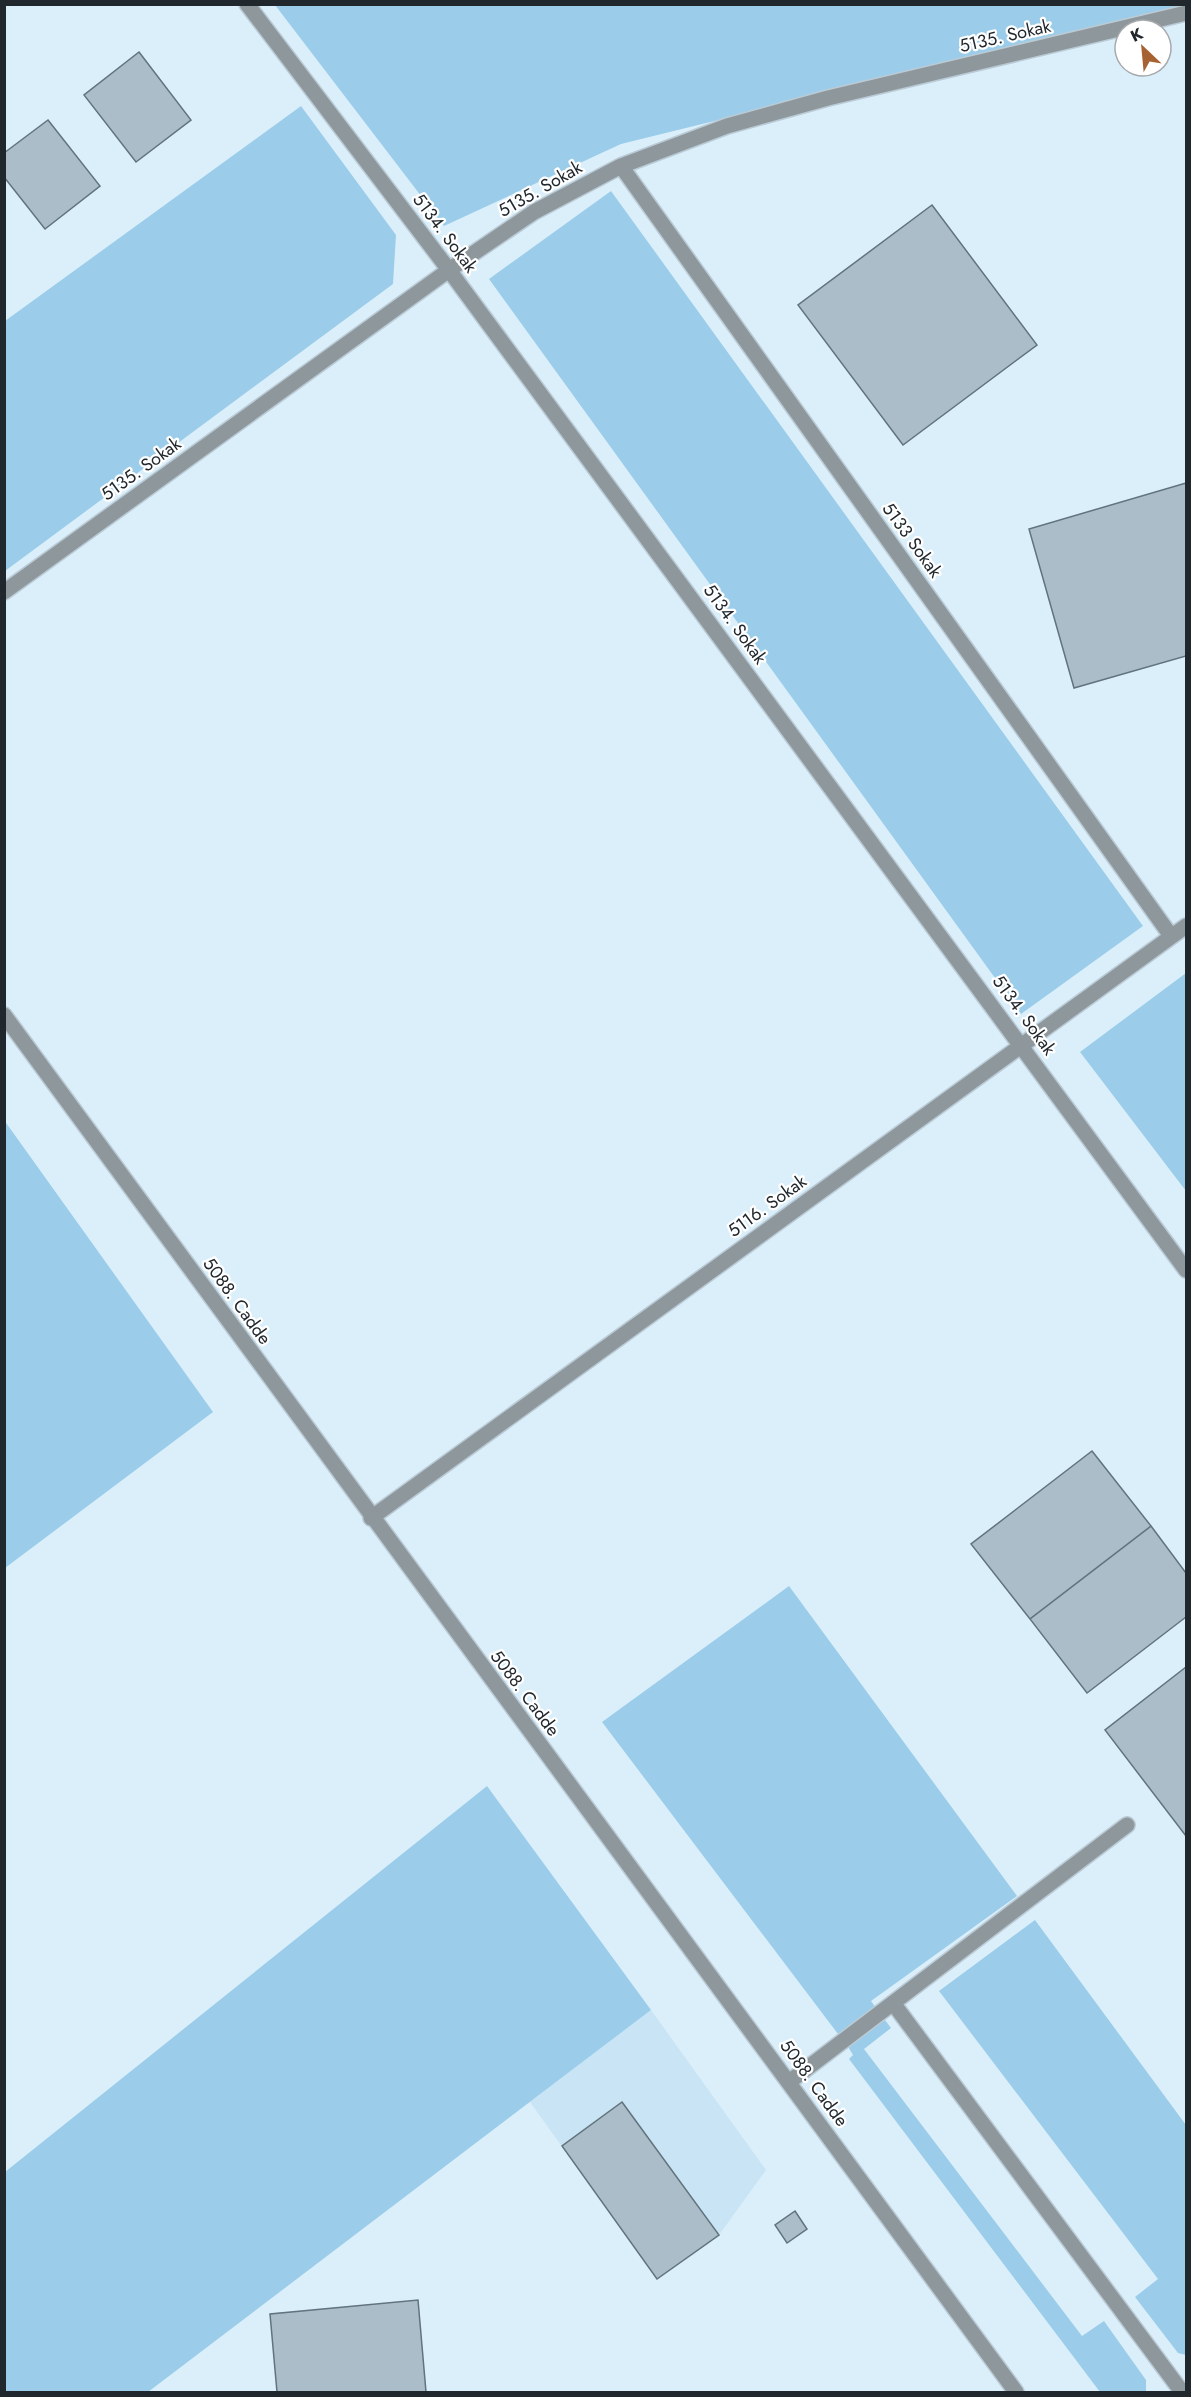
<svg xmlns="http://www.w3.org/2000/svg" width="1191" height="2397" font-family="Jost,sans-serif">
<rect width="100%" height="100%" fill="#dbeffb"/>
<path fill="#c9e4f4" d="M651,2010l115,160 -47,65 -62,44 -127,-177z"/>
<path fill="#9bcdea" d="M275,5h911l-565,139 -177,82z
M301,106l95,129 -3,49 -388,287v-250z
M611,191l532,735 -122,88 -532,-735z
M1186,973v218l-106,-139z
M4,1120l209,292 -208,156h-1z
M789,1586l228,310 -146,105 5,7 -38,26 -236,-312z
M487,1786l164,224 -503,382h-143v-220z
M1035,1920l151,205v230l-8,-2 -43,-56 23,-18 -219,-288z
M885,2020l6,8 -27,21 218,287 22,-15 42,59v12h-46l-251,-333 4,-4 -6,-10z"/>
<path fill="#aabdc9" stroke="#61737d" stroke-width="1.5" d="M139,52l52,68 -55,42 -52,-67z
M48,120l52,66 -55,43 -41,-52v-24z
M932,205l105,140 -134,100 -105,-140z
M1186,483v173l-112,32 -45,-159z
M1092,1451l59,75 -121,93 -59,-75z
M1151,1526l35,47v44l-99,76 -57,-74z
M1186,1667v169l-81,-106z
M622,2102l97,133 -62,44 -95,-133z
M795,2211l12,18 -20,14 -12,-18z
M418,2300l8,92h-149l-7,-78z"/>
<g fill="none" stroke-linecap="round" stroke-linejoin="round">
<defs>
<path id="service" d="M893,2003l289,389
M789,2082l338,-257"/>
<path id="minor" d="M247,4l202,266 737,1000
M621,166l550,770
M4,592l445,-322 85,-58 87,-46 106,-40 101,-28 358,-85
M371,1518l815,-592"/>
<path id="tertiary" d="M4,1015l1012,1377"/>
</defs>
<use href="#service" stroke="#bacbd6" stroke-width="18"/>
<use href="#minor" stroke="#bacbd6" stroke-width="18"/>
<use href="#tertiary" stroke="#bacbd6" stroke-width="18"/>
<use href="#service" stroke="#8e979c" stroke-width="15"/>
<use href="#minor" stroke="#8e979c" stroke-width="15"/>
<use href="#tertiary" stroke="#8e979c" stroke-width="15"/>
</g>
<g text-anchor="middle" stroke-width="4.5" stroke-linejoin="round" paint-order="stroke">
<g font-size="18" fill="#21282d" stroke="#fff">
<text transform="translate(1005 36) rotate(-13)" y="6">5135. Sokak</text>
<text transform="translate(540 189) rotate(-30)" y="6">5135. Sokak</text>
<text transform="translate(445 233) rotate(53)" y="6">5134. Sokak</text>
<text transform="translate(141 469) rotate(-36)" y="6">5135. Sokak</text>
<text transform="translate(912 540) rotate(54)" y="6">5133 Sokak</text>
<text transform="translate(735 624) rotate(54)" y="6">5134. Sokak</text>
<text transform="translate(1024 1015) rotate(54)" y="6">5134. Sokak</text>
<text transform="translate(767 1206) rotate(-36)" y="6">5116. Sokak</text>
<text transform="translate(237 1301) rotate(54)" y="6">5088. Cadde</text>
<text transform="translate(525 1693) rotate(53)" y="6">5088. Cadde</text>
<text transform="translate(814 2083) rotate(54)" y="6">5088. Cadde</text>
</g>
</g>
<rect width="1191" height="2397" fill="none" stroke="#21282d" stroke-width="12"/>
<g transform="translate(1143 48) rotate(334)"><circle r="28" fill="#ffffff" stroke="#a6a9ab" stroke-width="1.5"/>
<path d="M0-4.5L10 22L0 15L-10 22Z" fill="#a66232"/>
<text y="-9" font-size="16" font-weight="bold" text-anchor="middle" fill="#21282d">K</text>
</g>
</svg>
